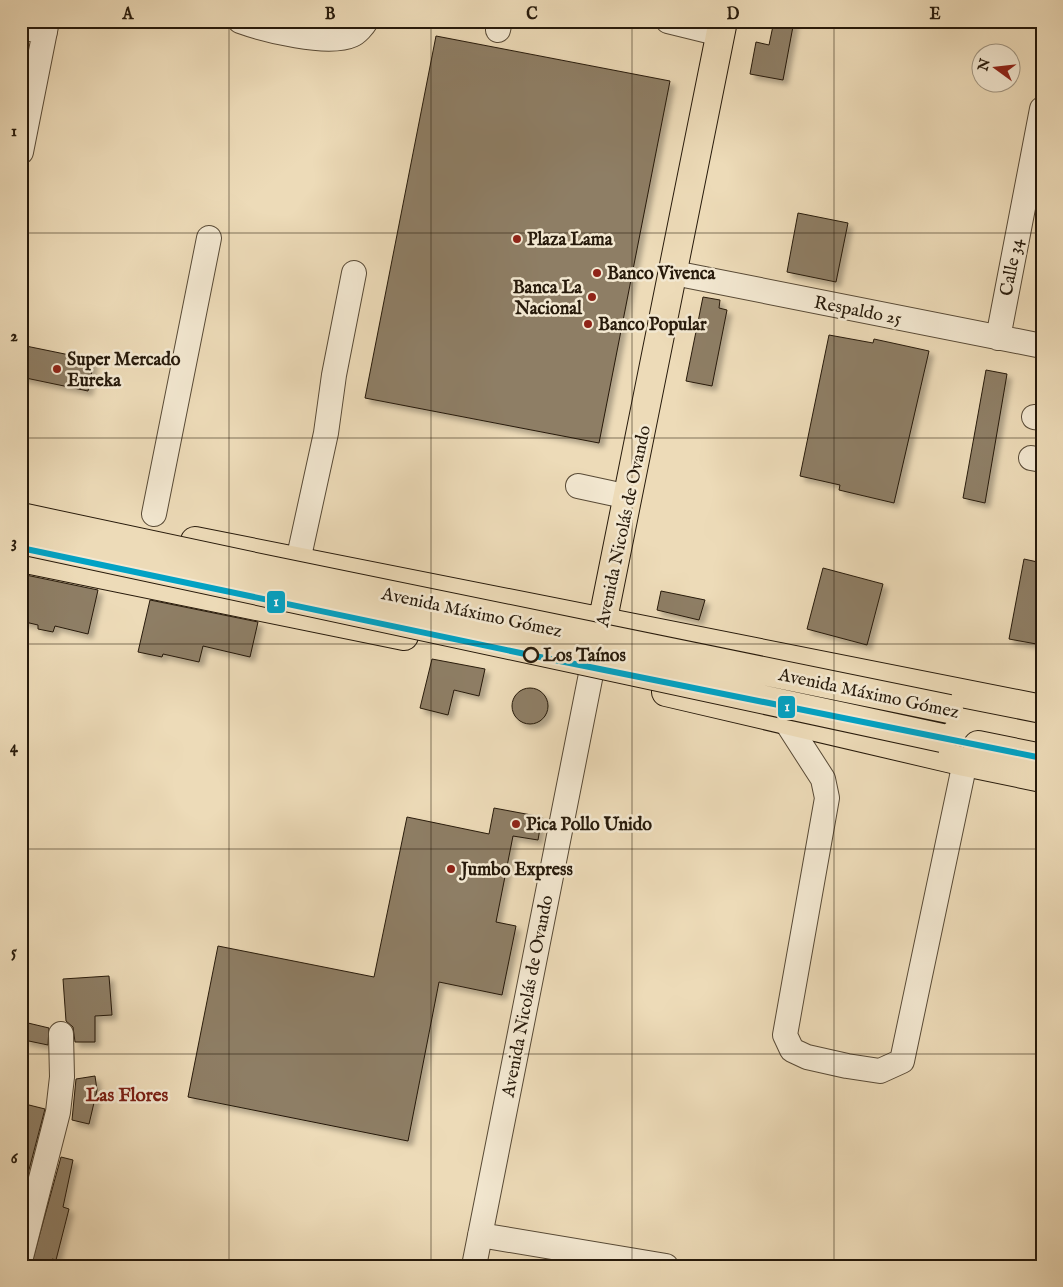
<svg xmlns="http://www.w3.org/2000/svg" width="1063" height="1287" font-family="'IM FELL English',serif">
<defs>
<filter id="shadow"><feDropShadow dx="4.5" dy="4.5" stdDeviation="2.5" flood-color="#0004"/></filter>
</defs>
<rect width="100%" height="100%" fill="#eddbb8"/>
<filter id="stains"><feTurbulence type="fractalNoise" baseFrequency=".004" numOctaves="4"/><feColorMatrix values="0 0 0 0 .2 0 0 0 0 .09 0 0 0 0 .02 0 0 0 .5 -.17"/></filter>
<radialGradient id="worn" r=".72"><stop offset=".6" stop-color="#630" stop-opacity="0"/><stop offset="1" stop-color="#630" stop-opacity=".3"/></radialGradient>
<path fill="#8e7e65" stroke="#271a0b" filter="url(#shadow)" d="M774,21h20l-11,59 -33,-6 6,-32 13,3z
M436,36l234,45 -71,362 -234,-45z
M798,213l50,10 -12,59 -49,-10z
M703,297l17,3 -1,8 8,2 -15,76 -26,-5z
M829,335l44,8 1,-4 55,12 -35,152 -55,-13 1,-5 -40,-9z
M21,345l73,15 -6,31 -67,-14z
M986,370l21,4 -22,129 -22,-5z
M1024,559l18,4v82l-33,-6z
M823,568l60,16 -16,61 -60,-16z
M21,574l77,16 -10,44 -33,-8 -2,6 -15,-3v-4l-17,-4z
M661,591l44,9 -6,20 -42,-10z
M150,600l108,22 -8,35 -47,-11 -4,16 -36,-8 -1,3 -24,-5z
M432,659l53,10 -6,27 -25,-6 -6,25 -28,-7z
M512 706a18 18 0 1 1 36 0a18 18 0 1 1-36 0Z
M494,808l48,9 -4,23 -25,-4 -17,86 20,4 -14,69 -63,-13 -31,159 -220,-44 30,-151 156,31 33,-160 82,17z
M109,976l3,39 -17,1v26h-20l-2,-15 -7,-6 -3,-42z
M28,1023l21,5 -1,17 -24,-5z
M95,1076l2,14 -8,34 -17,-4 4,-41z
M21,1103l24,6 -24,91z
M61,1157l12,3 -10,47 6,2 -13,51 -4,-1 -2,7h-19z"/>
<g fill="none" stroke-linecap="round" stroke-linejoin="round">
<defs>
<path id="minor" d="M240,21c25,9 88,25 112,14 5,-2 11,-9 14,-14
M668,21l53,13
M21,27l24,5
M498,30l2,-9
M21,152l26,-131
M674,273l368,73
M998,338l44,-229
M1034,417l8,1
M1031,458l11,2
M578,486l51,11
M154,514l55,-276
M298,561l28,-128 8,-58 20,-102
M785,720l38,59 4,19 -42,237 7,15 15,7 40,9 33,5 22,-10 63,-299
M480,1235l186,31
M21,1257l37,-145 4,-35 -1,-43
M474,1266l117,-592"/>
<path id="major" d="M195,541l847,168
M21,558l383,78
M599,639l124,-618
M666,692l299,70 77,16
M978,745l64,13"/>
</defs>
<use href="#minor" stroke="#584a36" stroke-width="26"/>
<use href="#major" stroke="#271a0b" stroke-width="30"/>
<use href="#minor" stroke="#f3e8d1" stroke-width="24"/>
<use href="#major" stroke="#eddbb8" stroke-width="28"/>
<defs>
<path id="major-bridge" d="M21,517l253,54 675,138
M21,540l921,198"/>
</defs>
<use href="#major-bridge" stroke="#271a0b" stroke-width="30" stroke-linecap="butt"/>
<use href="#major-bridge" stroke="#eddbb8" stroke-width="28"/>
<defs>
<path id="metro-1" d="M21,548l509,107 512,103"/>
</defs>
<use href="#metro-1" stroke="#f3e8d1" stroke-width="10"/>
<use href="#metro-1" stroke="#02a2c4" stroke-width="6"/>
</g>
<path fill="none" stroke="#271a0b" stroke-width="1" stroke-opacity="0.55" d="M229,21v1245M431,21v1245M632,21v1245M834,21v1245M21,233h1021M21,438h1021M21,644h1021M21,849h1021M21,1054h1021"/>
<g fill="#8f2418" stroke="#f3e8d1" stroke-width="2">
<circle cx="517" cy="239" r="5"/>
<circle cx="597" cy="273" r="5"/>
<circle cx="592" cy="297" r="5"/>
<circle cx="588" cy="324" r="5"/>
<circle cx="57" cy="369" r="5"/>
<circle cx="516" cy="824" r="5"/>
<circle cx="451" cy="869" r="5"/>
</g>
<circle fill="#f3e8d1" stroke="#271a0b" stroke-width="2.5" cx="531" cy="655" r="7"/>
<g text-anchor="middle" stroke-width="5" stroke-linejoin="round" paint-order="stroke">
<g font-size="18" font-weight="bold" fill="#271a0b" stroke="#f3e8d1" text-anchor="start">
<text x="527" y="245">Plaza Lama</text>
<text x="607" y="279">Banco Vivenca</text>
<text x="582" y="293" text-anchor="end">Banca La<tspan x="582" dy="21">Nacional</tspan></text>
<text x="598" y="330">Banco Popular</text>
<text x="67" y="365">Super Mercado<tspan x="67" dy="21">Eureka</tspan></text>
<text x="526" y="830">Pica Pollo Unido</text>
<text x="461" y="875">Jumbo Express</text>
</g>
<g font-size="18" fill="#271a0b" stroke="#f3e8d1">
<text transform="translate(1011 267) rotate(-79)" y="6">Calle 34</text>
<text transform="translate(858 310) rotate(11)" y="6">Respaldo 25</text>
<text transform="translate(623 526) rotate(-78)" y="6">Avenida Nicolás de Ovando</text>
<text transform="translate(472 612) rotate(12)" y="6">Avenida Máximo Gómez</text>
<text transform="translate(869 693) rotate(12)" y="6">Avenida Máximo Gómez</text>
<text transform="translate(527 996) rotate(-79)" y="6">Avenida Nicolás de Ovando</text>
</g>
<g font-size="18" font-weight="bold" fill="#271a0b" stroke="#f3e8d1" text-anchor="start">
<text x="543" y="661">Los Taínos</text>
</g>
<g font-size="19" font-weight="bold" fill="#7a1f14" stroke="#f3e8d1">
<text x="127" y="1101">Las Flores</text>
</g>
</g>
<g stroke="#f3e8d1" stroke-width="2">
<rect x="266" y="590" width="20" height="24" rx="5" fill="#02a2c4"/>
<rect x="777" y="695" width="19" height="24" rx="5" fill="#02a2c4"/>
</g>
<g font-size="14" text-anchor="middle" font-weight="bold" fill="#fff">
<text x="276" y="606">1</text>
<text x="787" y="711">1</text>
</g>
<rect width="1063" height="1287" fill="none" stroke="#eddbb8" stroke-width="55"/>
<g transform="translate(996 68) rotate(285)"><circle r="24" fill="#f3e8d1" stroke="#a19682"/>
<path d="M0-4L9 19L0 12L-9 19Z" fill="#8f2418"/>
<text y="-8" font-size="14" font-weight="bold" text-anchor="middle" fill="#271a0b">N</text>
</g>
<rect x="28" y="28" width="1008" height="1232" fill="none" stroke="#271a0b" stroke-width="2"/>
<g font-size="16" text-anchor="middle" font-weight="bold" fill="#271a0b">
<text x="128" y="19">A</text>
<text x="330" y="19">B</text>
<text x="532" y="19">C</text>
<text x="733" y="19">D</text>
<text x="935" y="19">E</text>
<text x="14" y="136">1</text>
<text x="14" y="341">2</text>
<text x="14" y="547">3</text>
<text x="14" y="752">4</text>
<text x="14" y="957">5</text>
<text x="14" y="1163">6</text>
</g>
<rect width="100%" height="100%" filter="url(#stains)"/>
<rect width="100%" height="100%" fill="url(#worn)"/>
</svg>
